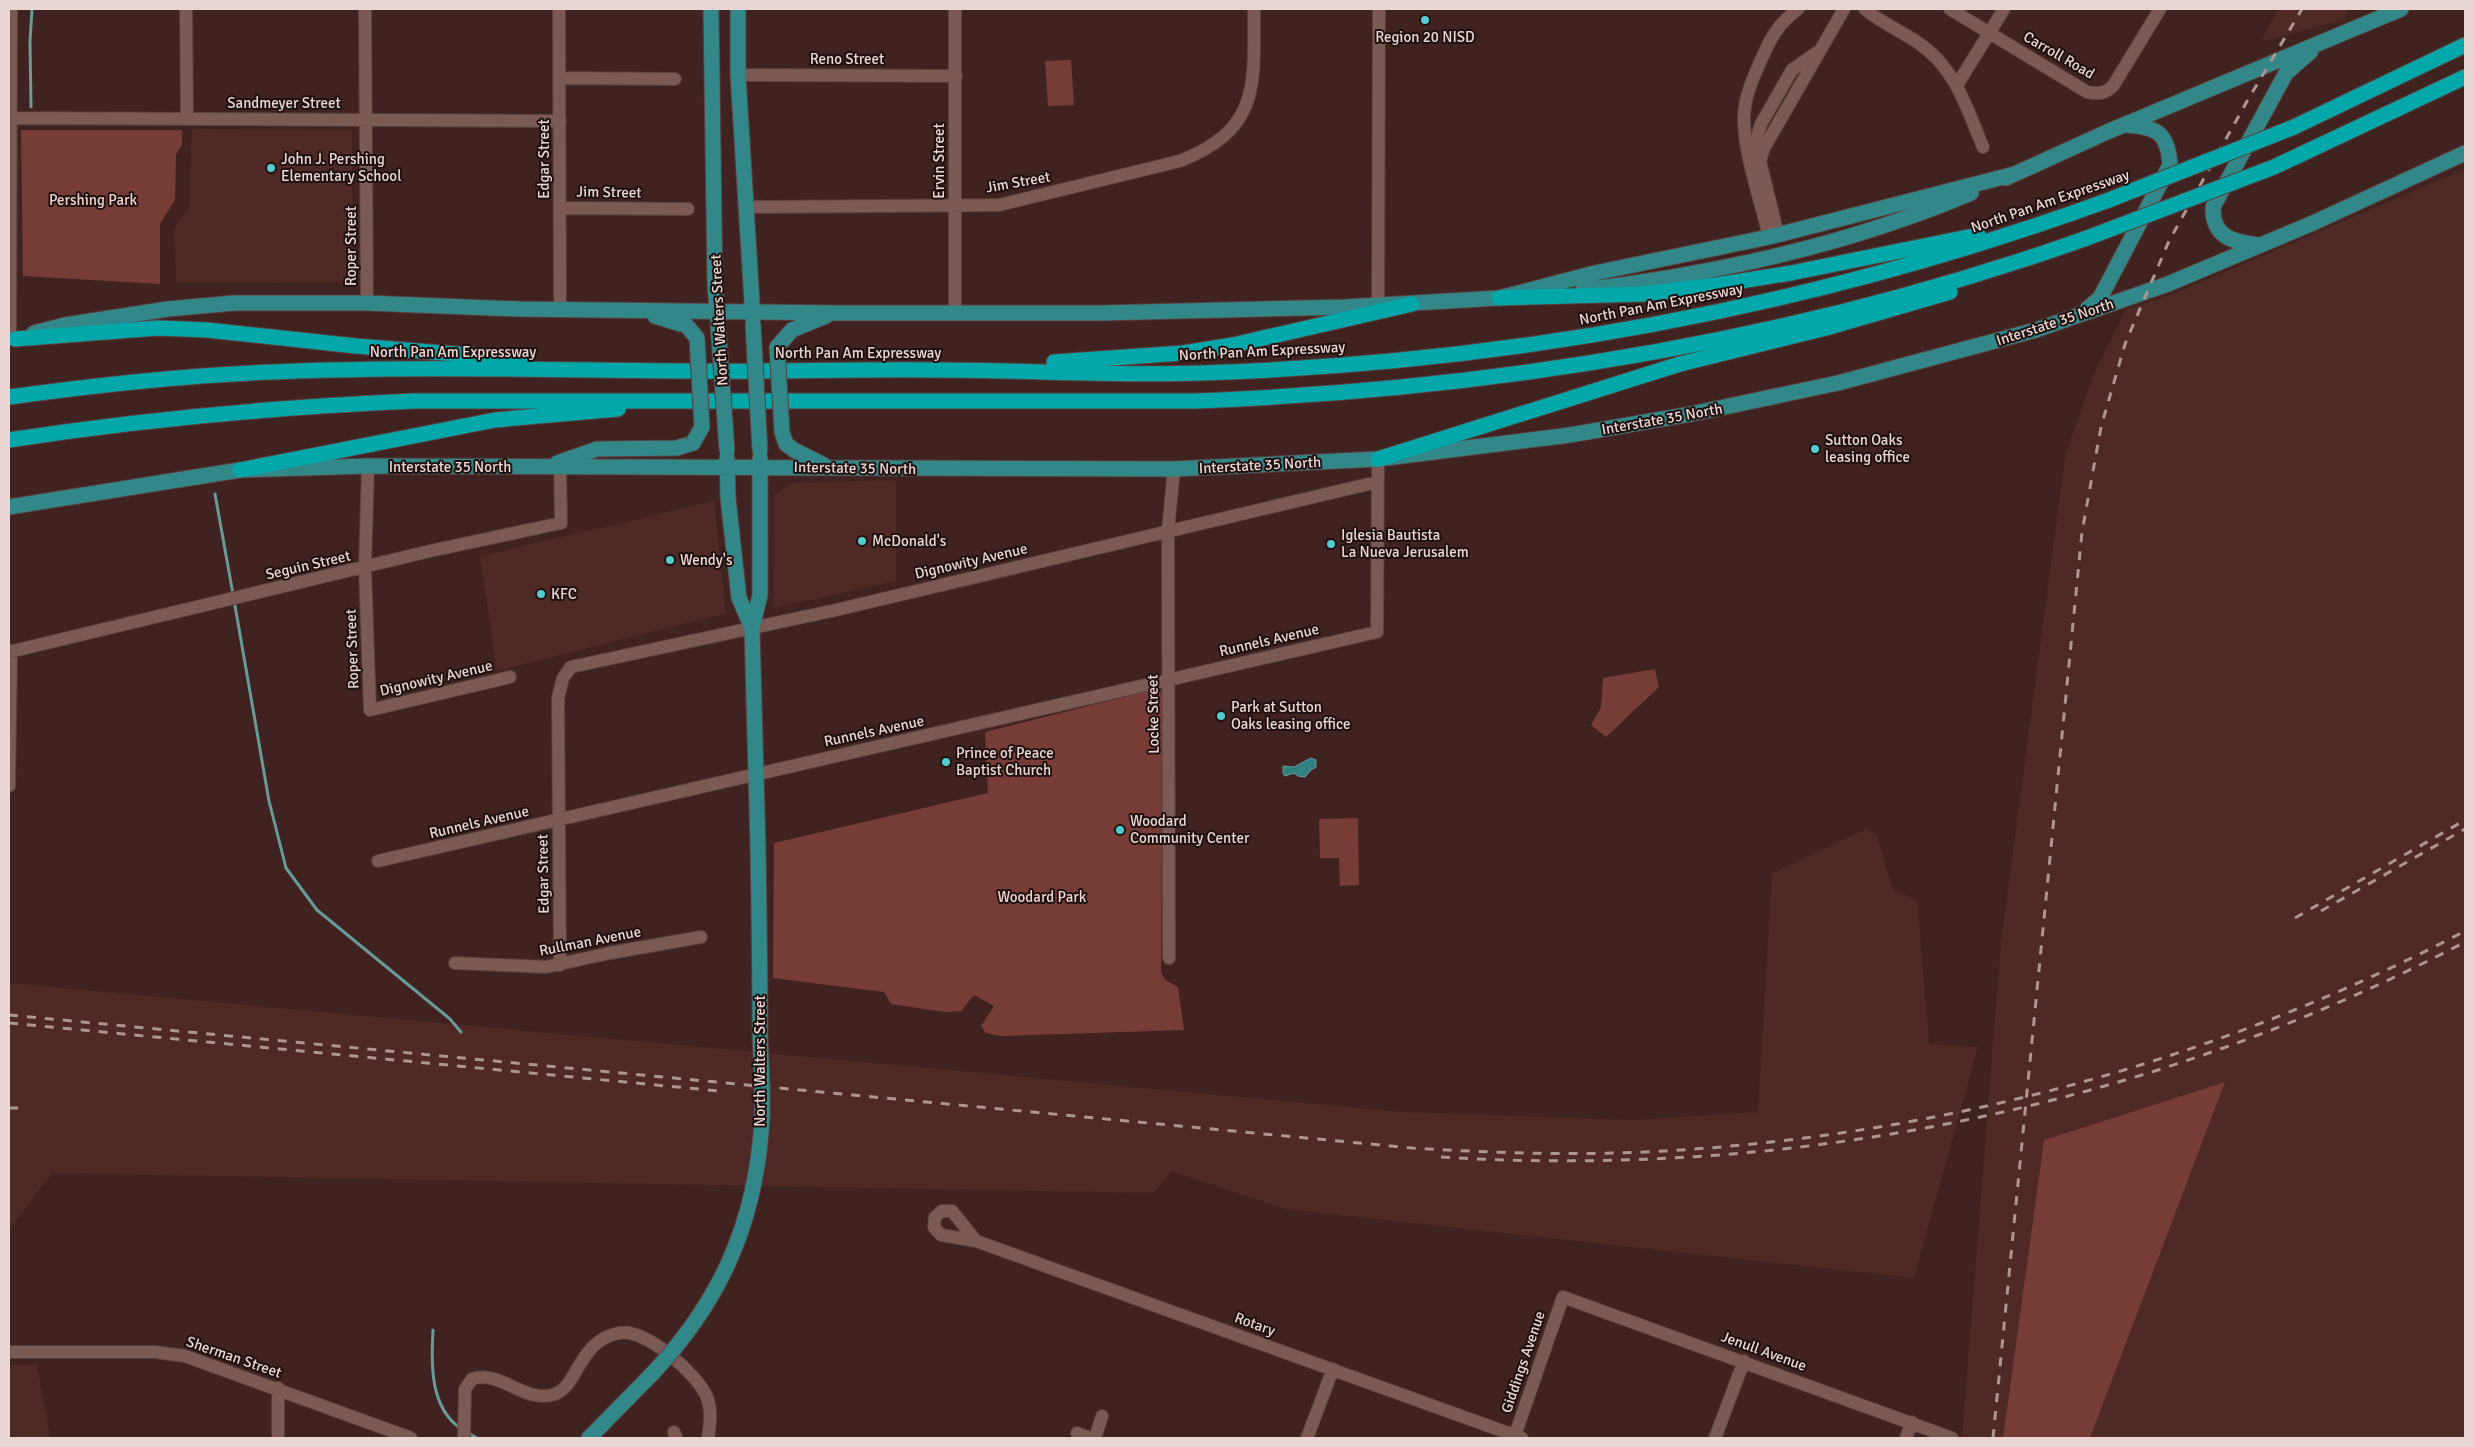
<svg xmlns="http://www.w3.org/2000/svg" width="2474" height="1447" font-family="Signika,sans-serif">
<rect width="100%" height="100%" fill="#402320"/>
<path fill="#4e2925" d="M2279,9h70l-6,11 -83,22z
M192,129l160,1v153l-176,-1 -2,-53 15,-22z
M2465,169v1269h-375l134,-356 -180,58 -41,298h-41l39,-495 64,-486 27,-79 34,-68 49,-17z
M896,480v101l-123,27 1,-113 18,-12z
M714,501l12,112 -229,58 -17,-115z
M1867,828l10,8 16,54 24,10 12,144 49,3 -64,231 -629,-69 -113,-38 -19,22 -1101,-20 -43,57v-247l1394,129 230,8 125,-8 14,-238z
M9,1365h28l13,72 30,1h-71z"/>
<path fill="#773c36" d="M1071,60l3,45 -26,1 -3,-45z
M21,130h161v14l-6,11 -1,45 -15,24v60l-137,-8z
M1655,669l4,18 -53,50 -15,-12 10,-18 2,-29z
M1155,689l5,1 3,8 -2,274 4,8 13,7 6,43 -184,6 -14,-3 -5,-7 13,-20 -20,-11 -13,16 -16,1 -54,-8 -7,-12 -111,-14 1,-135 214,-50 -3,-61z
M1358,818l1,67 -19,1 -1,-28h-19l-1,-39z
M2225,1082l-135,356h-87l41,-298z"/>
<path fill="#318082" stroke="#689a9a" d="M1311,758l5,2v7l-5,3 -6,7 -7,-1 -4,-3 -9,3 -2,-3v-7l11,1z"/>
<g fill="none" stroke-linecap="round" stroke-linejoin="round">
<path stroke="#689a9a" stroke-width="3" d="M31,107l-1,-66 2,-32
M215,494l18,100
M234,600l35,201 17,67 31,42 133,109 11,13
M433,1330c-2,34 -3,77 27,98
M468,1433l9,5"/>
<defs>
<path id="minor" d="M186,9l1,110
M365,9l2,294
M559,9l1,300
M1865,9c16,14 38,23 55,35 36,25 47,65 63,103
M1950,9l137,83c11,2 18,2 26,-6l47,-77
M738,75l218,1
M560,78l115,1
M1957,85l47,-76
M9,118l551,3
M1760,159l-3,-21 4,-14 31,-54 24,-17
M747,207l252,-2 181,-44c81,-32 74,-77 74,-152
M560,208l128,1
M1778,235l-18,-74 4,-13 80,-139
M1769,237c-8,-37 -25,-81 -25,-119 0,-20 9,-40 17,-58 10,-23 17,-36 37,-51
M1378,305l1,-296
M955,313v-304
M10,339l1,-330
M368,466l-3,102 5,142 140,-33
M9,652l421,-101 131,-28 -1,-56
M9,786l2,-135
M378,861l999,-229 1,-173
M1169,958l-1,-428 6,-61
M455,963l91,4 64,-14 91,-16
M560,965l-2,-267 5,-20 8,-11 265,-57 541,-128
M976,1241l-24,-30h-10l-7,6 -1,10 7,8 35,6 546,197
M9,1352h146l30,4 226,82
M674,1432l2,6
M1077,1433l13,5
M278,1438v-50
M464,1438l1,-49 7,-10c28,-10 54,26 83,15 24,-9 23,-53 64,-61 27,-5 78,41 88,64 5,14 3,27 1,41
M1095,1438l7,-22
M1307,1438l26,-69
M1514,1438l49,-141 389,141
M1715,1438l29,-77
M1906,1438l6,-16"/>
<path id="major" d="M711,9l4,276 3,35
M738,9v66l15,244
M2006,178l101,-46 294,-123
M2258,245c-25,-3 -46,-8 -45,-38l73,-134 25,-22
M1583,290c132,-16 265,-45 388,-97
M2087,309l13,-11 70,-133c-2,-32 -13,-38 -43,-40
M655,316l32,10
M792,330l34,-14
M34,333l31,-8 103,-16 66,-6h133l152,6 318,4h264l245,-6 153,-9 96,-25 174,-36 246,-63
M794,450l30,15
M727,458l1,40 11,100 13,30
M557,463l40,-14 80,-1 16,-5
M9,507l231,-37 128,-4 806,3 204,-10 192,-24 121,-21 147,-31 198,-53 132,-46 145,-61 152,-70
M758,848l-6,-220 8,-33v-137
M589,1438l63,-64"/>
<path id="highway" d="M2294,127l171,-82
M2274,167l191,-90
M1499,298l144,-4 73,-9 75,-12 187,-38
M15,339l143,-11 49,2 149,16 164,13
M1054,362l129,-9 50,-8 179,-41
M9,397c88,-12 176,-22 265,-25 138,-6 277,-2 416,-1 81,1 163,-2 245,-1 88,0 178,6 266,3 310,-10 617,-67 908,-173
M9,440c135,-21 269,-33 405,-39h782c303,-12 604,-61 891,-163
M1378,459l302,-95 146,-36 124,-36
M240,470l255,-50 123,-11"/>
</defs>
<use href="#minor" stroke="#59403e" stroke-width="14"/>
<use href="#major" stroke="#59403e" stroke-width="17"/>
<use href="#highway" stroke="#59403e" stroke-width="17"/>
<use href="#minor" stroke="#7b5954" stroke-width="12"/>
<use href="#major" stroke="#328888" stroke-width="15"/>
<use href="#highway" stroke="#02a7aa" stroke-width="15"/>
<path stroke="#ac9592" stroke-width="3" stroke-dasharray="9 9" stroke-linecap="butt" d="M2321,911l144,-82
M2295,918l170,-98
M9,1015l1403,133c84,5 168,8 252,3 279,-16 553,-90 801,-220
M9,1023l710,68
M9,1108h12
M1441,1157c354,22 710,-50 1024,-215
M1993,1438l89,-906 19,-105 24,-83 44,-103 77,-138 56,-94"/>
<defs>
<path id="major-bridge" d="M718,324l9,127
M753,324l7,127
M687,326l10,12 5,89 -9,16
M792,330l-15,17 5,85 4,12 8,6
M652,1374c69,-73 104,-152 110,-254 1,-28 -1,-58 -2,-87 0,-61 -1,-123 -2,-185"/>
<path id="highway-bridge" d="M2109,200l185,-73
M2087,238l187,-71"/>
</defs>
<use href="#major-bridge" stroke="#59403e" stroke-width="17" stroke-linecap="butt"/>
<use href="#highway-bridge" stroke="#59403e" stroke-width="17" stroke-linecap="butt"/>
<use href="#major-bridge" stroke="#328888" stroke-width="15"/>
<use href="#highway-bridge" stroke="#02a7aa" stroke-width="15"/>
</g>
<g fill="#52cdcf" stroke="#1e110f" stroke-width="2">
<circle cx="1425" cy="20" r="5"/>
<circle cx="271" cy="168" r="5"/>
<circle cx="1815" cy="449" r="5"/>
<circle cx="862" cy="541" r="5"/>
<circle cx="1331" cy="544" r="5"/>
<circle cx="670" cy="560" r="5"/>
<circle cx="541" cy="594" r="5"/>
<circle cx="1221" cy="716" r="5"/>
<circle cx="946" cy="762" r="5"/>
<circle cx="1120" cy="830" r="5"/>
</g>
<g text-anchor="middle" stroke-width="4" stroke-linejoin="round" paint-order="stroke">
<g font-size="15" fill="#ead6d3" stroke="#1e110f" text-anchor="start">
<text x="1425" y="42" text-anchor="middle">Region 20 NISD</text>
<text x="281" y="164">John J. Pershing<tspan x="281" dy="17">Elementary School</tspan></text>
<text x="1825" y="445">Sutton Oaks<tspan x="1825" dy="17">leasing office</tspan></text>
<text x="1341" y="540">Iglesia Bautista<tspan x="1341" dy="17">La Nueva Jerusalem</tspan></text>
<text x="872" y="546">McDonald's</text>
<text x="680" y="565">Wendy's</text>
<text x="551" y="599">KFC</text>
<text x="1231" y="712">Park at Sutton<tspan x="1231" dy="17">Oaks leasing office</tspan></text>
<text x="956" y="758">Prince of Peace<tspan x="956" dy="17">Baptist Church</tspan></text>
<text x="1130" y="826">Woodard<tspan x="1130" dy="17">Community Center</tspan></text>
</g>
<g font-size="15" fill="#ead6d3" stroke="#1e110f">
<text transform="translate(2059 55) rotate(30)" y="5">Carroll Road</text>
<text x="847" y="64">Reno Street</text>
<text x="284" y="108">Sandmeyer Street</text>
<text transform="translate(544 159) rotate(-90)" y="5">Edgar Street</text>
<text transform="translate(939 161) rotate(-90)" y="5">Ervin Street</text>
<text transform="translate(1018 182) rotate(-10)" y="5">Jim Street</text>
<text transform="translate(609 192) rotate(1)" y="5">Jim Street</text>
<text transform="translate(2050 201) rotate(-19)" y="5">North Pan Am Expressway</text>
<text transform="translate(351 246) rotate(-90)" y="5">Roper Street</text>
<text transform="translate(1661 304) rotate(-11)" y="5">North Pan Am Expressway</text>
<text transform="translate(719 320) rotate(-93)" y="5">North Walters Street</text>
<text transform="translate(2055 322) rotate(-18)" y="5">Interstate 35 North</text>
<text transform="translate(1262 351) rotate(-3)" y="5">North Pan Am Expressway</text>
<text x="453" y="357">North Pan Am Expressway</text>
<text x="858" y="358">North Pan Am Expressway</text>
<text transform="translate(1662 419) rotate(-10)" y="5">Interstate 35 North</text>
<text transform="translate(1260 465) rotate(-3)" y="5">Interstate 35 North</text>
<text x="450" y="472">Interstate 35 North</text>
<text transform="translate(855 468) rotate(1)" y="5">Interstate 35 North</text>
<text transform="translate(971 561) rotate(-13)" y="5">Dignowity Avenue</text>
<text transform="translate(308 565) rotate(-13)" y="5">Seguin Street</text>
<text transform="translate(1269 640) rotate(-13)" y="5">Runnels Avenue</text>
<text transform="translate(352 649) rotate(-92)" y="5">Roper Street</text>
<text transform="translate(436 678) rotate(-13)" y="5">Dignowity Avenue</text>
<text transform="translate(1153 714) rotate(-91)" y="5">Locke Street</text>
<text transform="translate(874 731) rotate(-12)" y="5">Runnels Avenue</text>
<text transform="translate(479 822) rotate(-13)" y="5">Runnels Avenue</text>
<text transform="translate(543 874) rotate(-91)" y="5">Edgar Street</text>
<text transform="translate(590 941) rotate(-11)" y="5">Rullman Avenue</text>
<text transform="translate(760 1061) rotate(-90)" y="5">North Walters Street</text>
<text transform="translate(1255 1324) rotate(20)" y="5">Rotary</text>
<text transform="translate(1764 1351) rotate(20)" y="5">Jenull Avenue</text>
<text transform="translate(234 1357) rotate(19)" y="5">Sherman Street</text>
<text transform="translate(1523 1362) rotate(-71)" y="5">Giddings Avenue</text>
</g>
<g font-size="15" fill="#f0d4d0" stroke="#1e110f">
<text x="93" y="205">Pershing Park</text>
<text x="1042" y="902">Woodard Park</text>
</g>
</g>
<rect width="2474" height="1447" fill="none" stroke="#ead6d3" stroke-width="20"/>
</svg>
